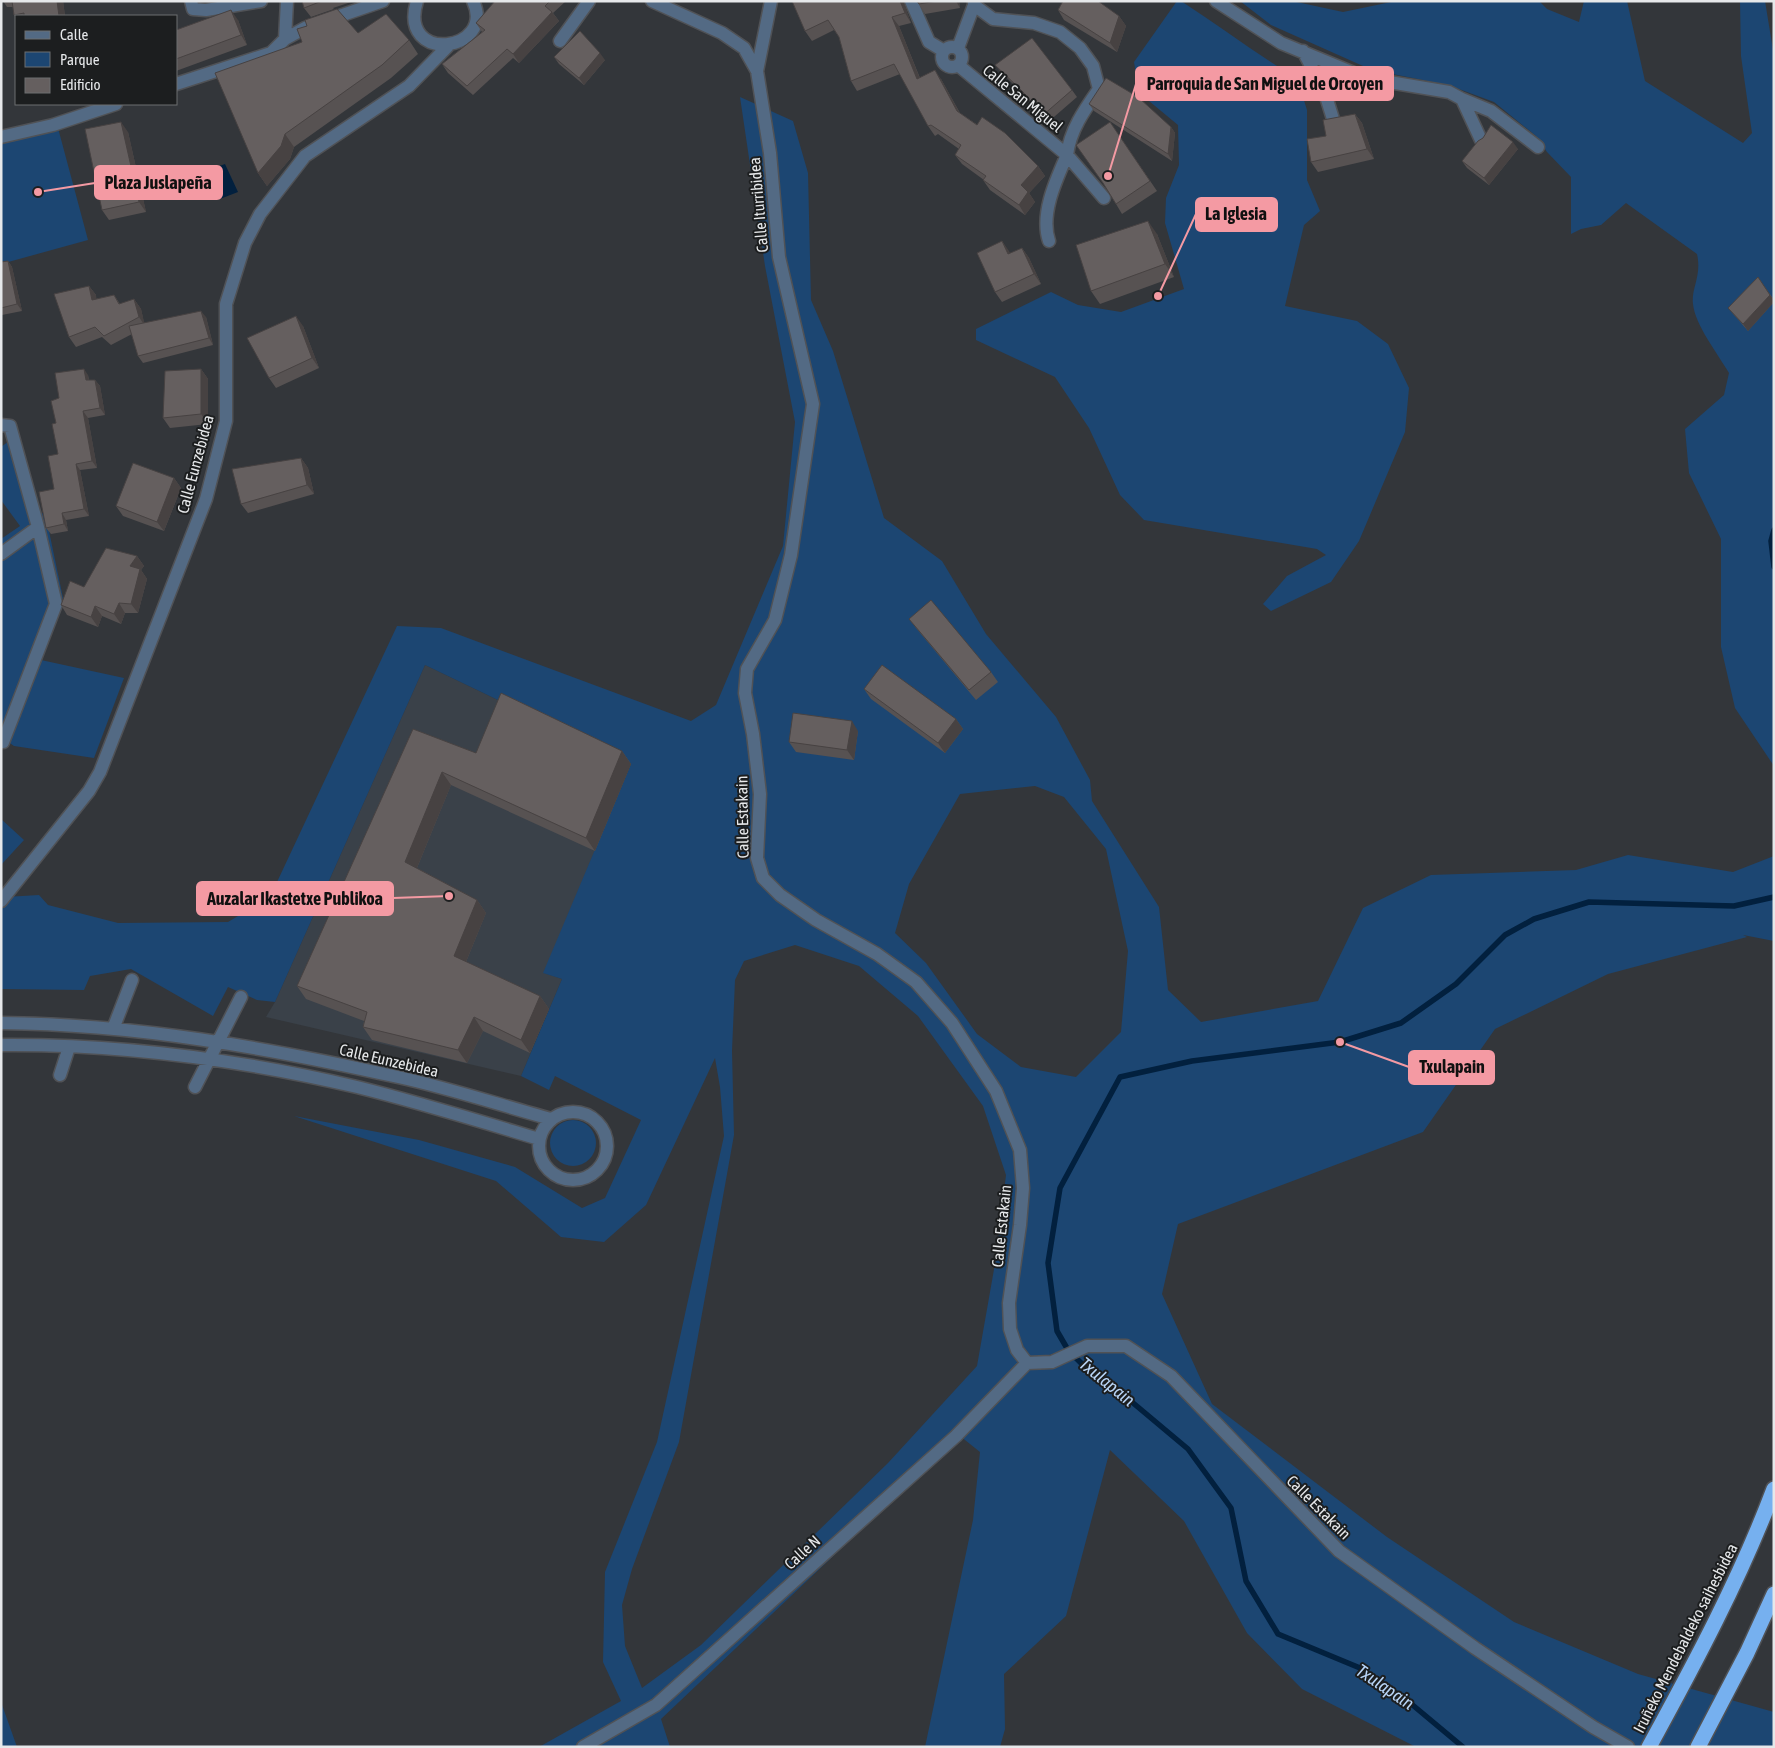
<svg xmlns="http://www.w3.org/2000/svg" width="1775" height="1748" font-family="'Asap Condensed',sans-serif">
<rect width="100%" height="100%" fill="#33363a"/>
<path fill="#3a4149" d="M425,665l206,99 -87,209 18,6 -41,97 -255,-59 9,-15z"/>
<path fill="#1c4672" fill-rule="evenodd" d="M1177,1h4c39,25 76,54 116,77l10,32v70l13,31 -16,14 -19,81 72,15 31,23 21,44 -4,44 -46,109 -28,41 -60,29 -8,-7 24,-28 39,-21 -9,-6 -173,-29 -24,-25 -31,-67 -34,-51 -79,-37v-11l75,-37 27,13 43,7 63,-23 -19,-66 1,-25 13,-33 -1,-40 -29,-24 -3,-17 -9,-4 -3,-18z
M1240,1h52l51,11 53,-11h143l8,8 32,13 5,-21h43l18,80 98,62 9,-10 -11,-77 -1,-55h25l9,55v710l-39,-58 -14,-61v-108l-32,-66 -4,-44 39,-34 5,-22c-11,-19 -34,-48 -36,-69 -2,-16 9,-28 4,-50l-71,-51 -25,22 -20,4 -10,5v-57l-24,-25 -11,-16 -42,-34 -46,-17 -76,-15 -101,-45z
M740,97l53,24 15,52 3,127 22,51 51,167 58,43 44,73 70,83 34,63 2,21 67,106 9,83 33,32 117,-21 45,-93 68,-33 145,-5 52,-15 105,17 41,-16v85l-31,-6 4,2 -139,37 -113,55 -72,103 -245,92 -16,70 50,110 175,133 127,85 124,52 136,38v35h-358l-114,-58 -55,-56 -63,-112 -74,-71 -44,166 -62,58 1,55 -5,18h-75l48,-227 7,-68 -20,-16 -299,283 9,28h-131l82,-46 -18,-39 2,-90 52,-130 67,-306 -4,-49 -5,-29 -69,147 -42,37 -43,-5 -65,-56 -202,-65 125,24 96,27 67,41 23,-10 36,-78 -86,-44 -6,14 -28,-14 41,-97 -19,-6 88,-209 -206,-99 -150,337 -18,-2 -29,-13 -15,29 -82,-47 -41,7 -6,14 -83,-1v-88l4,-4 34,-2 9,10 70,18 110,-1 42,-25 127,-271 44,2 250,93 25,-16 67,-159 12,-124 -30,-156zM1035,786l29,11 42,52 22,102 -7,81 -45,45 -55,-10 -44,-33 -51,-71 -31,-30 14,-49 51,-90zM795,945l64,21 59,50 65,90 23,69 -10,83 -19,108 -89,97 -187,182 -59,43 -17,-42 -3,-41 10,-36 47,-127 55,-307 -2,-84 3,-71 9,-19zM1055,1353l-3,9 -25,1z
M58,128l30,112 -87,24v-121z
M13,438l19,81 13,-7 18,86 -22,62 83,18 -30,80 -80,-12 -13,-9v-198l19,-13 -19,-26v-53z
M1,819l23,21 -23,25z
M550 1143a23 23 0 1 1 46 0a23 23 0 1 1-46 0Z
M1,1702l16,45h-16z"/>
<path fill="#02203e" d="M225,164l13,28 -18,7 -9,-30z"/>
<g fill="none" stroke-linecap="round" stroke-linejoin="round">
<path stroke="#02203e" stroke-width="5.5" d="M1774,530l-3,11 3,26
M1463,1747l-54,-45 -49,-34 -82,-34 -32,-53 -15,-73 -43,-59 -68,-57 -24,-14 -28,-28 -11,-19 -9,-68 12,-75 60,-111 72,-16 148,-19 61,-19 55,-39 49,-49 29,-16 55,-17 145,4 40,-9"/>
<defs>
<path id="minor" d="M191,1l2,8 13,1 55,-9
M417,1c-20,64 80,51 56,0
M652,1l70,32 22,15 13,23
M771,1l-14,70 13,82 9,104 34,147 -22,151 -16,65 -28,49 -2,24 8,41 7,60 -3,64 6,20 17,17 36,25 61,34 39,28 36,41 44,68 24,59 3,38 -3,37 -11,78 1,26 7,21 10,13 25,-1 35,-16h39l45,30 168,175 136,97 118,79 35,20
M911,1l18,41 15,9
M974,1v4l19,14 41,4 26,9 20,16 13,18 6,23c-14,20 -29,41 -32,66l37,43
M1216,1l65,42 75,31 21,6 72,12 13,7 19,41
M285,39l2,-38
M560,41l29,-40
M942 57a10 10 0 1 1 20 0a10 10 0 1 1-20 0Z
M958,48l16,-43
M1303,51l21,39 9,29
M958,65l109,90c-11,25 -27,59 -18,86
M176,84l95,-31 14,-14 20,-11 78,-27
M1462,99l29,12 47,36
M1,137l52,-12 63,-21
M1,425l9,1 28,101 18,77 -53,138h-2
M1,554l37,-27
M1,901l88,-110 11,-19 106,-273 20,-78v-117l19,-61 15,-29 45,-58 104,-70 39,-40
M1,1023c134,1 267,25 397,54 51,11 102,28 153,42
M113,1029l19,-49
M1,1045c119,-1 241,15 356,42 61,15 122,34 182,52
M60,1075l9,-28
M195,1087l46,-90
M539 1146a34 34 0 1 1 68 0a34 34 0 1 1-68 0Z
M583,1747l73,-42 300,-269 71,-73"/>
<path id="highway" d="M1649,1747c46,-84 91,-168 125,-258
M1698,1747l49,-94 27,-59"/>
</defs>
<use href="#minor" stroke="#505256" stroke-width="15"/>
<use href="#highway" stroke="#505256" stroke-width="18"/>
<use href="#minor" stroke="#536a84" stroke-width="12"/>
<use href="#highway" stroke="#76b0ef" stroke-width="15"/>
</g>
<path fill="#575252" d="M3,1h60l2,15h-49v2l-2,-3 -1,-8h-6z
M302,1h52l-21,7 1,1 -23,8 -7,-9z
M495,1h71l-13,12 6,8 -40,42 -6,-5 -40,37 -25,-22 -6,-9 40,-32 -6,-9z
M792,1h111l8,22 -12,3 21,52 21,1 19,34 78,53 7,10 -16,17 6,9 -10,13 -35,-25 -7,-10h1l-22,-16 -7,-9 4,-6 -21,-15 -3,2 -7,-10 -28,-52 -43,17 -6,-10 -12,-44 -5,-7 -22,11 -7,-10z
M917,1h42l1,7 -35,6z
M1058,10l61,6 7,10 -9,26 -53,-32z
M238,20l9,25 -71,26v-41z
M358,33l51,7 9,14 -27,24 -97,69 -4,12 -23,27 -9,-13 44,-131z
M554,57l51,3 -21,25 -25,-21z
M995,65l77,25 5,7 -30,26 -19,-24 -28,-28z
M1089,104l82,23 4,6 -3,28 -78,-50z
M1355,114l7,9 12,36 -56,13 -7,-10 15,-26z
M1110,122l47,69 -35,23 -6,-10 -12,-19z
M128,132l18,80 -37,8 -7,-10z
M1483,138l35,11 -29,36 -22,-17 -5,-7z
M1157,234l17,43 -74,27 -9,-13z
M1002,241l8,13 12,-6 7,10 12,26 -39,18 -7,-10z
M8,261l4,6 10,44 -20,4 -1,-1v-52z
M1758,277l16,23v2l-26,29 -20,-23z
M89,286l7,9v4l18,-4 6,9 14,-5 7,10 3,14 62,-6 7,28 -70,18 -5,-7 -6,-22 -21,11 -9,-8 -26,10 -7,-10z
M303,326l16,42 -43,20 -7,-10z
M201,369l7,10v45l-38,4 -7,-10z
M88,375l1,5h6l5,6 5,29 -17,3 9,50 -17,2 9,46 -23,4 2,11 -17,3 -5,-6 8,-39 4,-35 -2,-31 3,-25z
M301,458l7,10 6,26 -66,19 -7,-9z
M174,478l7,10 -17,43 -41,-15 -7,-10z
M137,556l7,10 -3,4 6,9 -9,34h-13l-4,11 -19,-8 -4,11 -31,-12 -6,-10 23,-18z
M909,619l82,53 7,10 -22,18 -60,-72z
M864,689l92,30 7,10 -18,24 -74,-54z
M413,729l63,24 146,-2 9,13 -36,87 -144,-66 -34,83 60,32 9,13 -20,49 74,34 9,13 -19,44 -47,-22 -16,32 -95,-23 -9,-13 1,-6 -58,-22 -9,-13z
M858,731l-4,29 -58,-8 -7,-10z"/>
<path fill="#474242" d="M57,1h6l2,15h-6z
M900,1h3l8,22 -6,-10z
M956,1h3l1,7z
M231,10l7,10 9,25 -6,-10z
M552,12l7,9 -40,42 -6,-9z
M1119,16l7,10 -9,26 -7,-9z
M892,17l7,9 25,63 -7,-10z
M600,53l5,7 -21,25 -5,-7z
M935,70l6,9 23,42 -7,-10z
M1355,114l7,9 12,36 -7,-10z
M121,122l7,10 18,80 -7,-10z
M1171,127l4,6 -3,28 -4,-7z
M285,134l9,13 -4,12 -23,27 -9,-13z
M1513,142l5,7 -29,36 -5,-7z
M1038,166l7,10 -16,17 6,9 -10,13 -6,-10 2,-20z
M1148,221l9,13 17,43 -9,-13z
M1002,241l7,10 6,13 -7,-10z
M1022,248l7,10 12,26 -7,-10z
M8,261l4,6 10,44 -5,-7z
M89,286l7,9 2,15 -6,-10z
M1770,295l4,5v2l-26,29 -5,-7z
M134,299l7,10 4,17 -6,-9z
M201,311l5,6 7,28 -4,-7z
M296,316l7,10 16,42 -7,-10z
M84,369l4,6 2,12 -4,-7z
M201,369l7,10v45l-7,-10z
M95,380l5,6 5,29 -5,-7z
M83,411l5,7 9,50 -5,-7z
M301,458l7,10 6,26 -7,-9z
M76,464l4,6 9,46 -5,-7z
M174,478l7,10 -17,43 -7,-9z
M62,513l4,7 2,11 -4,-7z
M137,556l7,10 -3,4 6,9 -9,34 -7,-9 -1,-38z
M119,603l6,10 -4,11 -7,-10z
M95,606l7,10 -4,11 -7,-10z
M956,719l7,10 -18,24 -7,-10z
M852,721l6,10 -4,29 -7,-10z
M622,751l9,13 -36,87 -9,-13z
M442,772l9,13 -37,90 -9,-13z
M477,900l9,13 -23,56 -9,-13z
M540,996l9,13 -19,44 -9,-13z
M474,1017l9,14 -16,32 -9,-13z"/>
<path fill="#655f5f" stroke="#474242" d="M12,1h45l2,15h-35v-3l-10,2z
M302,1h20l-18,7z
M495,1h55l-5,5 7,6 -39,42 -6,-5 -40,37 -25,-22 43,-34 -9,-7z
M792,1h108l5,12 -13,4 25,62 18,-9 22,41 20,14 5,-8 23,16 33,33 -17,19 7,7 -9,13 -36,-25 3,-4 -31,-21 6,-10 -30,-20 -3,1 -34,-62 -43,17 -12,-44 -11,-17 -23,11z
M917,1h20l-18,3z
M1063,1h35l21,15 -9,27 -52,-33z
M337,9l21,24 28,-19 23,26 -27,25 -97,69 -4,12 -23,27 -43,-100 87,-31 -5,-13 10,-3 -2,-6z
M231,10l10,25 -65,24v-29z
M580,31l20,22 -21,25 -25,-21z
M1032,38l40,52 -30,26 -19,-24 -28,-27z
M1106,78l32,19 33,30 -3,27 -79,-50z
M1355,114l12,35 -56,13 -4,-23 19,-3 -3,-16z
M121,122l18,80 -37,8 -17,-81z
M1110,122l40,59 -34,23 -13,-21 -27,-38z
M1491,125l22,17 -29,36 -22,-17 16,-20 5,-3z
M1148,221l17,43 -74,27 -15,-46z
M1002,241l6,13 14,-6 12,26 -39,18 -18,-39z
M8,261l9,43 -16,4v-46z
M1758,277l12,18 -27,29 -15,-16z
M89,286l3,14 22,-5 5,9 15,-5 5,18 -35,19 -9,-9 -26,10 -15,-43z
M201,311l8,27 -71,18 -9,-30z
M296,316l16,42 -43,20 -22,-40z
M84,369l2,11h9l5,28 -17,3 9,50 -16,3 8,45 -22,4 2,11 -18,4 -7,-36 15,-3 -6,-33 10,-2 -6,-30 4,-1 -5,-22 8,-3 -4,-25z
M201,369v45l-38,4 2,-47z
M301,458l6,27 -66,19 -9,-35z
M133,463l41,15 -17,44 -41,-16z
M106,548l31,8 -7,10 10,3 -9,35 -12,-1 -5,11 -19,-8 -4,11 -30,-12 9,-24 14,6z
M931,600l60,72 -22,18 -60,-71z
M882,665l74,54 -18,24 -74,-54z
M501,693l121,58 -36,87 -144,-66 -37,90 72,38 -23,56 86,40 -19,44 -47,-23 -16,33 -95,-23 4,-15 -70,-26 116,-257 63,24z
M793,713l59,8 -5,29 -58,-8z"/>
<g text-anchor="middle" stroke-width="4" stroke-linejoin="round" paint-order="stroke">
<g font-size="16" fill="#e6e8ea" stroke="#1c1e1f">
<text transform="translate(1023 98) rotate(39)" y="6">Calle San Miguel</text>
<text transform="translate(758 205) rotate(-95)" y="6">Calle Iturribidea</text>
<text transform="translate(195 464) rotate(-75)" y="6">Calle Eunzebidea</text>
<text transform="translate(742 817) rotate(-91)" y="6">Calle Estakain</text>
<text transform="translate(389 1060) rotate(13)" y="6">Calle Eunzebidea</text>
<text transform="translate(1001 1226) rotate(-84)" y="6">Calle Estakain</text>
<text transform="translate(1319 1507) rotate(45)" y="6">Calle Estakain</text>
<text transform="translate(802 1552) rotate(-42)" y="6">Calle N</text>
<text transform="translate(1685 1638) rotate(-63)" y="6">Iruñeko Mendebaldeko saihesbidea</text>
</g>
<g font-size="18" font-style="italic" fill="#b8d5f7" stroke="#1c1e1f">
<text transform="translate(1107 1382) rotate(39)" y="6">Txulapain</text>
<text transform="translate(1385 1687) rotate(34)" y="6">Txulapain</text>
</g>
</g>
<path fill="none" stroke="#f49aa3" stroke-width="2" d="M1108 176L1136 84M38 192L95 183M1158 296L1196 214M449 896L393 898M1340 1042L1409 1067"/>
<g fill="#f49aa3" stroke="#1c1e1f" stroke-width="2">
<circle cx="1108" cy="176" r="5"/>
<circle cx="38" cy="192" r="5"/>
<circle cx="1158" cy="296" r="5"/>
<circle cx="449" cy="896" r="5"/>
<circle cx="1340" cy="1042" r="5"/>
</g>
<g fill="#f49aa3" stroke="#f49aa3" stroke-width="2">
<rect x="1136" y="67" width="257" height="33" rx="5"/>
<rect x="95" y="166" width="127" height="33" rx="5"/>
<rect x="1196" y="198" width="81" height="33" rx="5"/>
<rect x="197" y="882" width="196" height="33" rx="5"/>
<rect x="1409" y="1051" width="85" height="33" rx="5"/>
</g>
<g font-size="18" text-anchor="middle" font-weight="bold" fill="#111">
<text x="1265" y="90">Parroquia de San Miguel de Orcoyen</text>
<text x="158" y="189">Plaza Juslapeña</text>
<text x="1236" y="220">La Iglesia</text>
<text x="295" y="905">Auzalar Ikastetxe Publikoa</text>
<text x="1452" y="1073">Txulapain</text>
</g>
<rect width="1775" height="1748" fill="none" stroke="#e6e8ea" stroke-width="5"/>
<rect x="15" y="15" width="162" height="90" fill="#1c1e1f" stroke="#6d6f70"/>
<rect x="25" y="31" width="25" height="8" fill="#536a84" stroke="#6d6f70"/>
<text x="60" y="40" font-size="15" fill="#e6e8ea">Calle</text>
<rect x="25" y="52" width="25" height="15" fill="#1c4672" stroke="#6d6f70"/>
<text x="60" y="65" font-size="15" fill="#e6e8ea">Parque</text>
<rect x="25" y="78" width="25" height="15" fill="#655f5f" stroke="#6d6f70"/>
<text x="60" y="90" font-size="15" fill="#e6e8ea">Edificio</text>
</svg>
